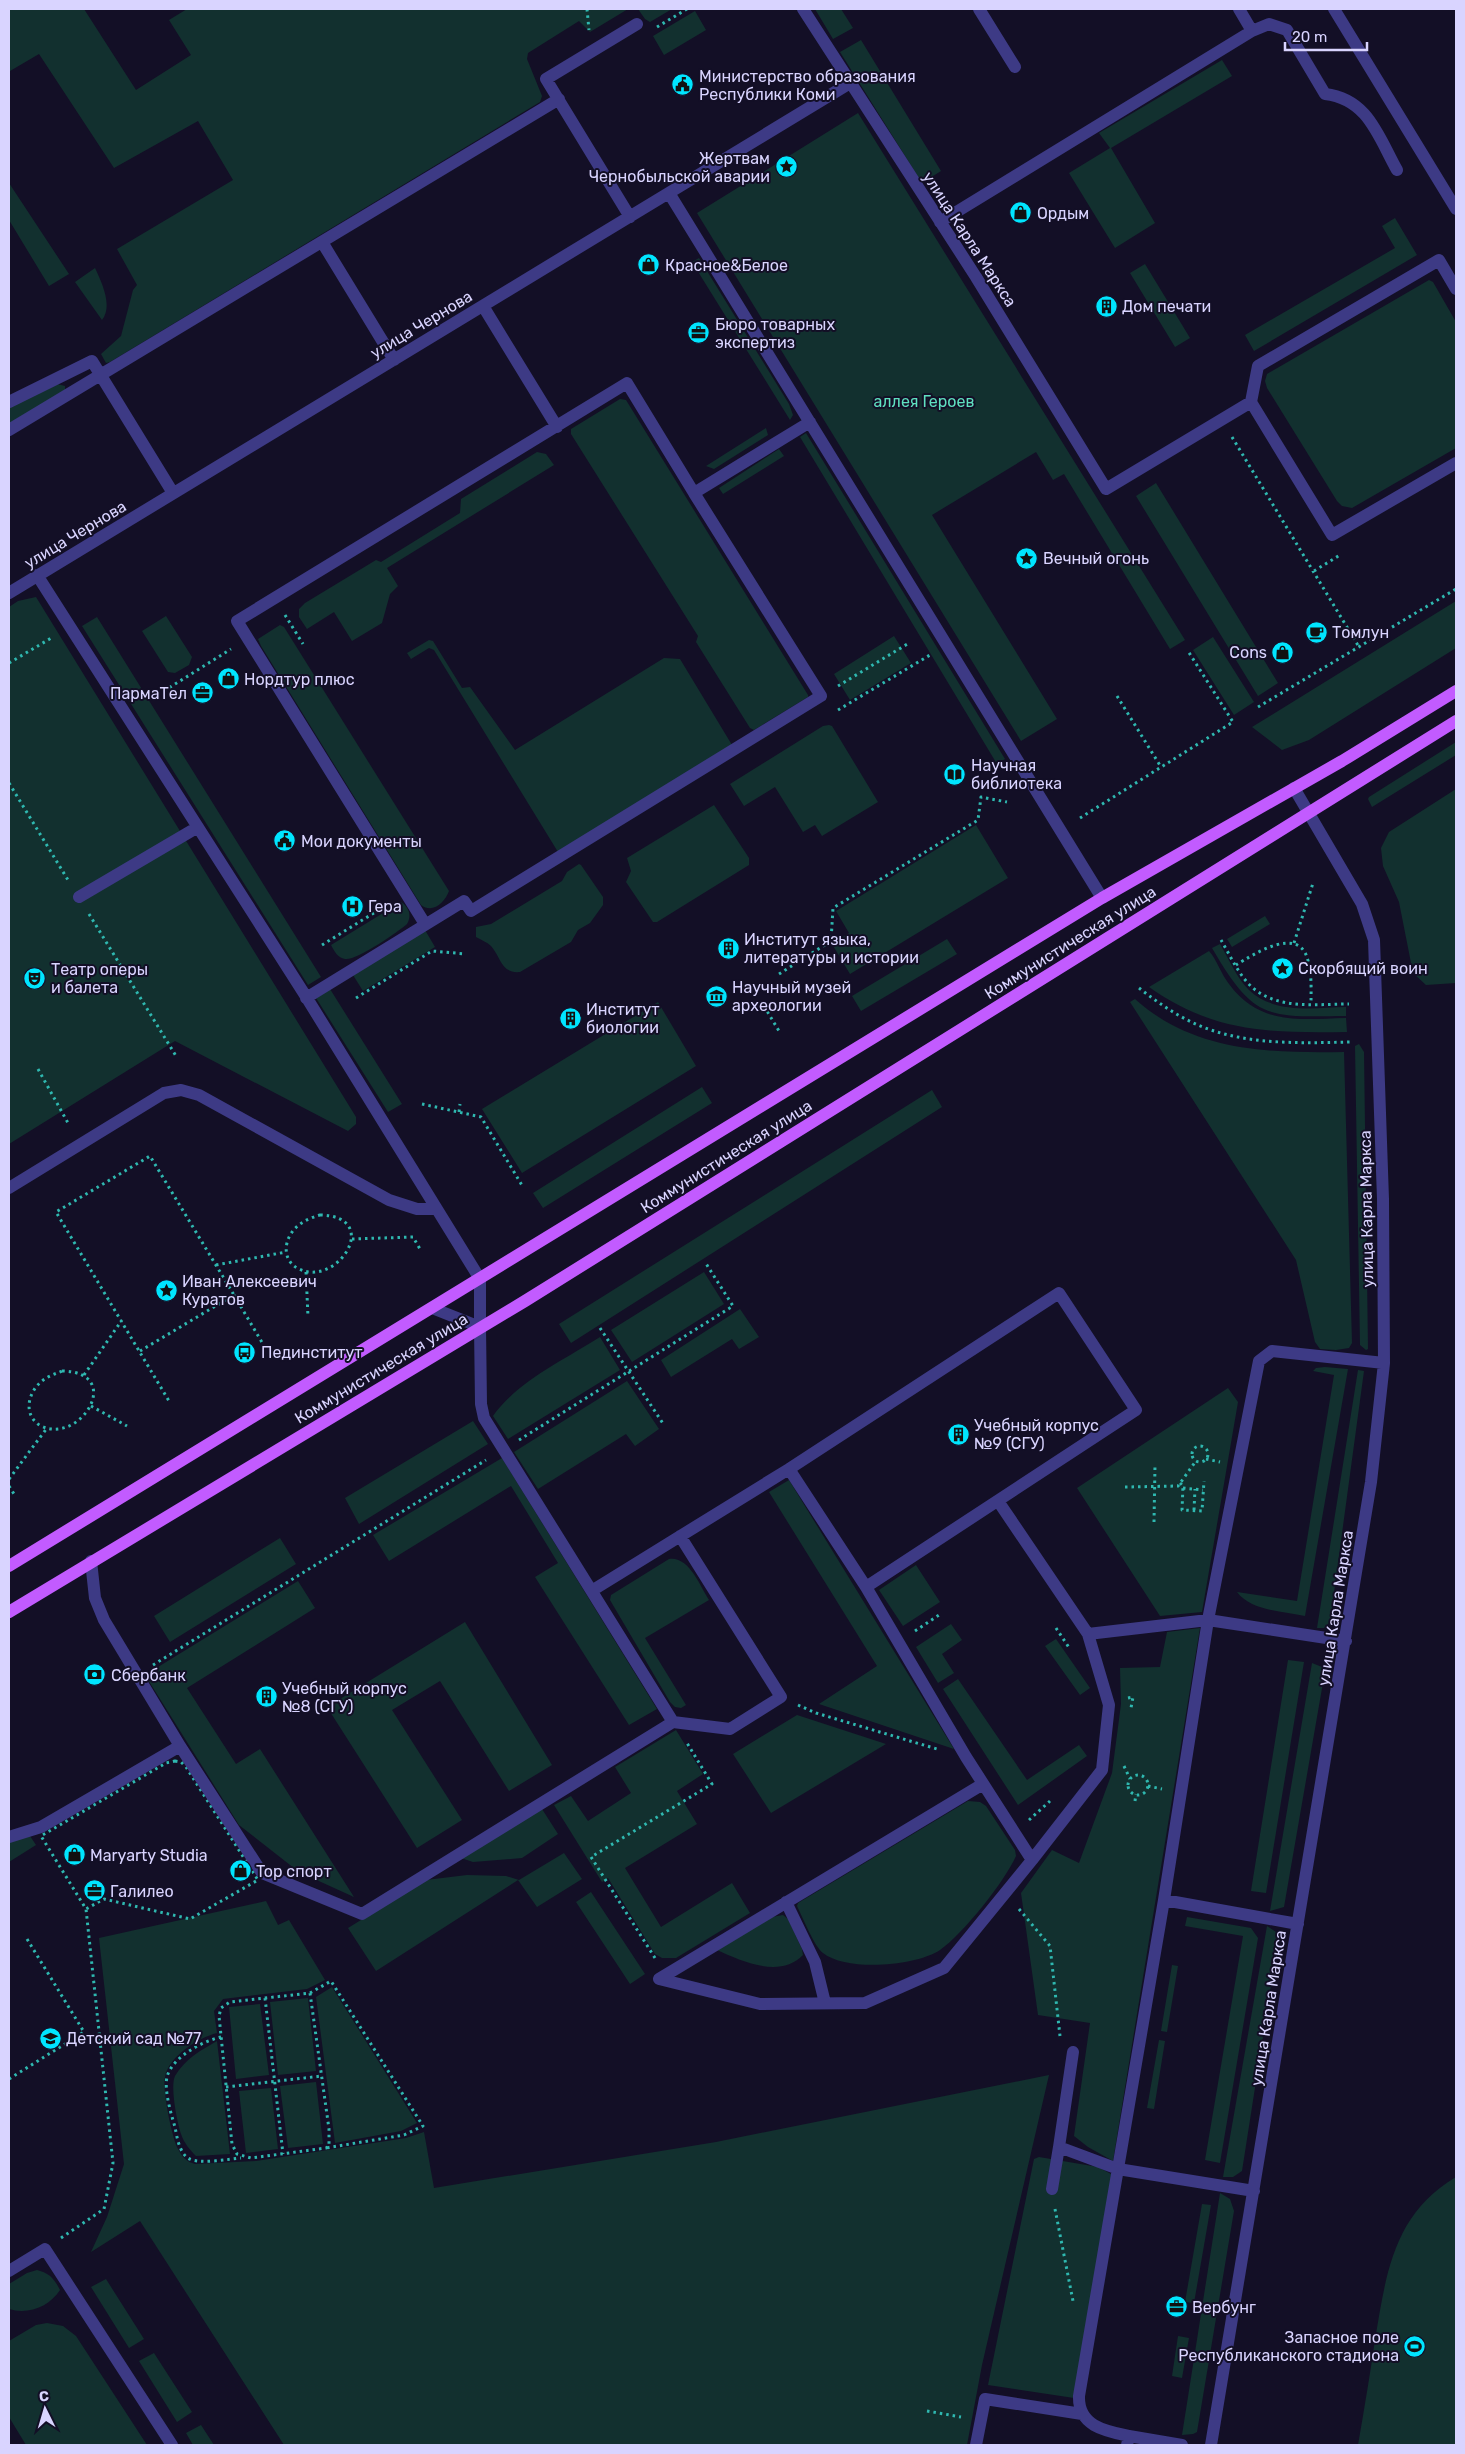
<svg xmlns="http://www.w3.org/2000/svg" width="1465" height="2454" font-family="Rubik,sans-serif">
<rect width="100%" height="100%" fill="#130f26"/>
<path fill="#12302f" d="M9,9h75l52,81 55,-35 -22,-35 18,-11h441l-38,23 -11,-11 -51,32 -1,6 15,37 -2,6 -430,260 -4,1 -5,-9 20,-18 12,-46 4,-5 -20,-36 116,-69 -35,-59 -84,47 -75,-114 -29,17 -1,-2z
M638,9h34l-22,13 -5,-3z
M815,9h26l12,19 -20,11z
M695,11l11,19 -42,25 -11,-19z
M861,40l80,131 -19,12 -82,-131z
M1222,60l10,16 -121,72 44,75 -40,25 -46,-75 41,-25 -11,-15z
M858,113l327,527 -15,9 -106,-175 -11,6 -17,-28 -104,63 125,204 -36,22 -324,-528z
M9,183l60,91 -20,12 -40,-66z
M1395,218l22,37 -163,96 -9,-16 150,-87 -13,-22z
M699,258l90,146 4,11 -3,5 -98,-158z
M1145,264l45,74 -15,9 -45,-74z
M95,268c7,15 18,38 7,52l-27,-38z
M1429,280l4,2 23,40v126l-104,60 -10,-2 -5,-5 -70,-113 -2,-7 2,-7z
M57,384l8,2v4l-56,34v-16z
M620,399l6,1 182,295v2l-54,33 -4,-2 -54,-86 2,-6 -127,-202v-5z
M766,428l2,7 -54,34 -8,-3z
M806,433l199,326 -8,5 -197,-327z
M779,449l5,7 -61,38 -4,-6z
M537,452l9,2 8,11 -167,103 11,18 -8,8 -8,29 -30,18 -18,-29 -27,17 -8,-12v-8l6,-6 71,-43 5,2 79,-49 1,-14z
M1156,483l122,200 -20,13 -122,-200z
M36,597l320,520v7l-8,7 -173,-90 -166,103v-537l9,-6z
M1456,601v47l-147,92 -27,10 -30,-23z
M166,616l26,41 -3,8 -14,8 -7,-1 -26,-41z
M97,617l224,360 -13,8 -226,-359z
M280,625l4,2 165,264c-4,11 -16,23 -28,14l-160,-259 -3,-7z
M894,636l17,27 -61,37 -16,-26z
M1213,637l41,65 -20,13 -41,-65z
M429,640l4,1 29,47 8,-1 45,63 149,-92 16,1 52,86 -174,107 -124,-202 -5,-2 -18,11 -4,-6z
M829,725l3,1 46,76 -56,34 -7,-11 -12,7 -28,-45 -31,19 -14,-22 93,-58z
M1456,742v13l-84,52 -4,-8 1,-2z
M1456,789v194l-30,2 -13,-12 -14,-71 -16,-36 -2,-18 8,-16z
M714,805l35,53v7l-92,57h-4l-27,-40 5,-11 -4,-13z
M976,825l32,53 -158,96 -18,-30 17,-11 -13,-22z
M579,864l2,1 22,32v8l-13,18 -12,7 -7,12 -51,30c-19,2 -19,-15 -29,-26 -4,-4 -10,-6 -15,-9v-10l15,-3 71,-43 5,-9z
M401,902c8,5 11,14 6,22 -9,8 -51,37 -62,35 -7,-1 -11,-8 -14,-14z
M1265,916l5,8 -38,23 -5,-8z
M425,930l10,17 -72,44 -10,-16z
M947,939l10,15 -96,57 -9,-15z
M1220,944c9,15 16,33 29,46 25,24 64,18 97,17v9c-80,1 -92,4 -134,-68z
M1209,951c8,9 12,23 20,33 31,42 71,35 117,34l1,14c-77,1 -133,1 -198,-45z
M330,989l72,115 -14,8 -72,-114z
M1135,999c59,53 134,54 209,53l8,291 -3,5 -13,2 -16,-1 -5,-7 -19,-82 -166,-258z
M658,1002l38,64 -174,107 -40,-64z
M1359,1044l5,8 4,297 -2,1 -6,-5 -5,-299z
M702,1087l10,16 -169,105 -10,-15z
M932,1090l10,17 -371,236 -12,-19z
M704,1272l20,32 -92,58 -21,-32z
M740,1309l19,28 -20,12 -7,-10 -61,38 -10,-17z
M600,1337l20,33 -112,69 -15,-23c25,-35 71,-56 107,-79z
M1325,1367l23,2 -43,247c-22,-5 -54,-5 -68,-24l60,9 37,-226 -21,-4 3,-3z
M1358,1370l6,1 -34,251 -6,6h-7z
M627,1381l32,48 -24,17 -9,-12 -88,55 -24,-37z
M1228,1388l10,14 -36,210 -42,4 -83,-128z
M473,1421l15,23 -129,80 -14,-26z
M502,1458l155,251 -28,16 -94,-148 23,-14 -47,-77 -122,75 -16,-26z
M789,1480l165,269 -135,-45 58,-38 -108,-174z
M280,1538l16,26 -126,78 -16,-26z
M669,1559c20,-3 31,27 40,41l-64,38 41,67 -5,3 -6,-1 -5,-5 -60,-102 1,-5z
M916,1565l24,37 -37,24 -24,-36z
M298,1581l17,27 -128,80 49,76 24,-15 94,148 -55,-25 -60,-47 -94,-150z
M465,1622l87,143 -43,26 -69,-110 -48,29 70,110 -45,28 -90,-141z
M951,1624l11,16 -20,14 12,19 -16,10 -22,-36z
M1200,1628l-87,533 -25,-14 -14,-11 16,-113 -52,-8 -17,-122 31,-43 27,13 33,-90 9,-69 -1,-36 40,-1 7,-35z
M1056,1639l34,49 -10,7 -35,-49z
M1288,1660l16,2 -38,231 -15,-2z
M1312,1663l10,4 3,4 -41,236 -14,4z
M958,1679l69,101 52,-35 8,11 -69,49 -75,-116z
M797,1715l89,29 -115,69 -38,-59z
M676,1730l27,44 -26,17 20,33 -72,44 36,59 71,-44 18,30 -74,45h-14l-7,-4 -47,-76 -6,4 -48,-77 17,-9 17,25 43,-28 -16,-26z
M968,1801l12,1 6,4 29,44 1,6c-11,25 -53,78 -76,94 -24,16 -93,22 -117,3 -9,-7 -20,-35 -26,-47l1,-3z
M542,1809l16,25 -36,24 -49,4 -12,-4z
M30,1836l6,9 -27,17v-20z
M564,1853l18,26 -45,28 -19,-27 -142,91 -28,-43 78,-48 41,-5 39,1 13,4z
M591,1892l54,82 -15,10 -54,-82z
M266,1901l12,24 11,-5 36,60 -18,9 -84,10 -9,12 3,22c-19,5 -48,23 -52,44 -3,12 7,61 13,72 4,8 9,13 17,15l61,-3 150,-23 18,-6 10,56 282,-46 333,-67 -67,290 -15,80h-683l-144,-224 -49,31 16,-35 17,-53 -25,-226z
M783,1915l5,4 14,30 1,6c-23,24 -62,6 -86,-5l55,-33z
M1187,1917l64,11 7,10 -38,225 -15,-3 38,-224 -58,-10z
M1267,1926l12,8 -37,237 -9,6h-10z
M1172,1965l6,1 -11,66 -6,-1z
M332,1987l85,136 -16,8 -66,12 -19,-146z
M308,1998l8,73 -38,4 -8,-73z
M260,2004l9,71 -33,4 -7,-72z
M1159,2040l6,1 -11,68 -7,-1z
M217,2041l13,113 -34,2c-6,-6 -12,-13 -15,-22 -4,-12 -11,-48 -6,-58 10,-17 26,-26 42,-35z
M316,2082l7,62 -35,4 -8,-62z
M271,2088l7,61 -32,4 -7,-62z
M1039,2157l59,10 13,7 1,6 -38,218 -86,-13 46,-226z
M1456,2177v268h-98c6,-35 12,-70 17,-105 11,-65 18,-126 81,-163z
M1220,2193l10,6 4,12 -37,221 -4,2 -11,1z
M1202,2204l9,1 -17,98 -9,-1z
M37,2270c12,3 17,8 23,20 -11,17 -32,25 -51,19v-25l18,-11z
M106,2279l38,60 -15,9 -38,-61z
M47,2323l16,3 13,10 71,109h-121l-17,-28v-76l27,-16z
M1178,2336l11,2 -7,40 -10,-2z
M154,2353l38,59 -15,10 -38,-61z
M201,2425l13,20h-21l-7,-12z"/>
<g fill="none" stroke-linecap="round" stroke-linejoin="round">
<path stroke="#2fb8b0" stroke-width="3" stroke-dasharray="2.5 4" stroke-linecap="butt" d="M587,9l2,21
M657,27l30,-18
M1232,437l127,210
M1314,571l26,-16
M285,615l18,29
M9,663l44,-26
M838,686l71,-43
M164,691l67,-42
M1117,696l44,71
M1258,707l198,-118
M838,710l92,-55
M9,783l59,97
M1080,818l153,-96 -45,-71
M89,914l87,142
M1221,940c9,15 18,36 32,48 26,22 64,16 96,16
M1294,943l19,-60
M322,945l68,-42
M1236,965c18,-11 64,-41 72,-4 4,14 3,29 3,43
M779,974l52,-33 2,-33 145,-88 3,-23 26,5
M1139,988c22,17 45,33 72,42 44,15 94,13 140,12
M356,998l76,-47 34,3
M764,1006l15,25
M38,1069l30,54
M422,1104l59,13 42,70
M459,1112l1,-8
M320,1215c63,1 18,73 -21,54 -19,-9 -15,-33 0,-44 6,-5 14,-8 21,-10z
M352,1239l61,-2 7,12
M216,1265l70,-13
M306,1272l2,45
M234,1295l29,49
M600,1328l64,97
M140,1351l94,-56 -84,-139 -94,56 113,189
M62,1371c63,1 19,74 -21,55 -18,-10 -14,-33 1,-45 6,-5 13,-7 20,-10z
M84,1375l38,-55
M91,1406l36,20
M519,1440l214,-134 -28,-44
M1192 1454a8 8 0 1 1 16 0a8 8 0 1 1-16 0Z
M1206,1459l14,3
M9,1479l38,-51
M1180,1483l3,3 -1,24 20,1 2,-30
M9,1486l5,8
M1125,1487l53,-1 18,-25
M1183,1488l20,2
M1194,1510l1,-21
M1154,1522l1,-57
M1056,1628l14,21
M915,1631l27,-18
M153,1665l333,-205
M1128,1698l5,-1 -2,11
M798,1705l18,8 121,36
M175,1761l6,1 5,5 72,113 -68,39 -86,-20 -18,10 -45,-73 125,-73z
M1124,1766l6,13
M1128 1785a10 10 0 1 1 20 0a10 10 0 1 1-20 0Z
M1148,1786l14,3
M1135,1801l1,-7
M1029,1820l21,-19
M1019,1909l31,37 10,90
M655,1958l-64,-101 121,-73 -25,-41
M310,1993l19,136v17l-3,2 -75,10 -14,-4 -5,-10 -13,-128 2,-8 9,-6 80,-9 21,-12 92,145 -19,9 -78,13
M265,1998l18,156
M221,2037c-18,4 -49,20 -54,40 -3,13 4,37 8,50 2,10 4,25 13,31 10,7 41,1 53,0
M9,2079l75,-47 -57,-93
M226,2087l96,-11
M1055,2209l18,92
M61,2238l43,-29 9,-46 -27,-254
M927,2411l34,6"/>
<path stroke="#3d3a85" stroke-width="12" d="M803,9l173,268 130,212 145,-87
M979,9l36,58
M1334,9l122,200
M1252,31l17,-7 18,6 38,64c43,5 53,42 72,76
M669,193l433,705
M630,217l-84,-138 91,-55
M940,222l312,-191 -13,-22
M322,242l72,118
M1456,289l-17,-29 -181,106 -7,36 81,133 124,-72
M483,306l74,121
M9,402l83,-41 81,132
M9,430l550,-331
M37,575l268,420 175,284v48
M9,593l841,-510
M79,897l119,-70
M425,924l-188,-303 390,-238 67,110 116,-71
M306,998l158,-97 7,10 350,-215 -127,-203
M9,1188l155,-95 17,-3 18,5 190,105 28,9h19
M91,1561l4,37 9,22 76,126 82,127 100,41 311,-192 -189,-304 -3,-14 -1,-77 -48,-19
M866,1587l100,170 66,103
M593,1590l196,-121 270,-176 77,117 -270,177 -77,-118
M1088,1634l120,-14 138,21
M673,1722l57,7 51,-32 -101,-161
M9,1837l32,-10 139,-81
M1164,1900l134,24
M786,1902l29,60 10,41
M659,1979l101,25 105,-1 79,-35 88,-108 70,-90 7,-65 -21,-71 -90,-133
M659,1979l324,-195
M1073,2052l-14,95 59,22 136,22
M1052,2189l7,-42
M9,2271l36,-22 127,196
M1129,2436c-24,-5 -51,-10 -50,-40l85,-496 44,-280 51,-259 13,-10 112,12
M976,2445l9,-46 97,15
M1127,2445l2,-9 53,9
M1211,2445l160,-963 13,-119 -1,-164 -9,-259 -12,-36 -68,-116"/>
<path stroke="#c25bff" stroke-width="12" d="M9,1566l1093,-668 240,-137 114,-70
M9,1612l516,-311 931,-580"/>
</g>
<defs>
<symbol id="civic-disc" viewBox="-11 -11 22 22"><circle r="9.5" fill="#00e5ff" stroke="#130f26"/><path d="M-.6-6.5H3V-4.5H.6V-3L4-1V1h2V6H-6V1h2V-1L-.6-3ZM-1.2 2.5V6h2.4V2.5Z" fill="#111"/></symbol>
<symbol id="sight-disc" viewBox="-11 -11 22 22"><circle r="9.5" fill="#00e5ff" stroke="#130f26"/><path d="M0-6L1.8-2.2L6-1.7L2.9 1.2L3.7 5.4L0 3.3L-3.7 5.4L-2.9 1.2L-6-1.7L-1.8-2.2Z" fill="#111"/></symbol>
<symbol id="shop-disc" viewBox="-11 -11 22 22"><circle r="9.5" fill="#00e5ff" stroke="#130f26"/><path d="M-5-2.5h2.3a2.7 3.5 0 0 1 5.4 0H5L5.5 6h-11ZM-1.5-2.5h3a1.5 2.3 0 0 0-3 0Z" fill="#111"/></symbol>
<symbol id="building-disc" viewBox="-11 -11 22 22"><circle r="9.5" fill="#00e5ff" stroke="#130f26"/><path d="M-4-6H4V6H1V3H-1V6H-4ZM-2.5-4.3h1.7v1.8h-1.7ZM.8-4.3h1.7v1.8H.8ZM-2.5-1h1.7V.8h-1.7ZM.8-1h1.7V.8H.8Z" fill="#111"/></symbol>
<symbol id="office-disc" viewBox="-11 -11 22 22"><circle r="9.5" fill="#00e5ff" stroke="#130f26"/><path d="M-6-3h4V-5.5h4V-3h4V5H-6ZM-1-4.5V-3h2v-1.5ZM-6 0V1H6V0Z" fill="#111"/></symbol>
<symbol id="cafe-disc" viewBox="-11 -11 22 22"><circle r="9.5" fill="#00e5ff" stroke="#130f26"/><path d="M-5.5-4.5H6V0H3Q3 3.5 0 3.5H-2.5Q-5.5 3.5-5.5 0ZM3-3.2v2h1.7v-2ZM-6 4.5H4V6H-6Z" fill="#111"/></symbol>
<symbol id="library-disc" viewBox="-11 -11 22 22"><circle r="9.5" fill="#00e5ff" stroke="#130f26"/><path d="M-6-4Q-3-5.5-.7-3.5V5Q-3 3-6 4ZM6-4Q3-5.5 .7-3.5V5Q3 3 6 4Z" fill="#111"/></symbol>
<symbol id="hospital-disc" viewBox="-11 -11 22 22"><circle r="9.5" fill="#00e5ff" stroke="#130f26"/><path d="M-5-5h3v3.5h4V-5h3V5h-3V1.5h-4V5h-3Z" fill="#111"/></symbol>
<symbol id="theatre-disc" viewBox="-11 -11 22 22"><circle r="9.5" fill="#00e5ff" stroke="#130f26"/><path d="M-5-5.5Q0-4 5-5.5V0Q5 5 0 6Q-5 5-5 0ZM-3.3-2.5H-1v1.5H-3.3ZM1-2.5H3.3v1.5H1ZM-2.8 1Q0 5.5 2.8 1Z" fill="#111"/></symbol>
<symbol id="museum-disc" viewBox="-11 -11 22 22"><circle r="9.5" fill="#00e5ff" stroke="#130f26"/><path d="M0-6L6-3V-2H-6V-3ZM-5-1h2V3h-2ZM-1-1h2V3h-2ZM3-1h2V3H3ZM-6 4H6V6H-6Z" fill="#111"/></symbol>
<symbol id="bus-disc" viewBox="-11 -11 22 22"><circle r="9.5" fill="#00e5ff" stroke="#130f26"/><path d="M-5-6H5V4H4V6H2V4H-2V6H-4V4H-5ZM-3.5-4V0h7V-4ZM-3.5 1.2v1.5H-2V1.2ZM2 1.2v1.5H3.5V1.2Z" fill="#111"/></symbol>
<symbol id="bank-disc" viewBox="-11 -11 22 22"><circle r="9.5" fill="#00e5ff" stroke="#130f26"/><path d="M-6-4H6V4H-6ZM0-2.3a2.3 2.3 0 1 0 0 4.6a2.3 2.3 0 1 0 0-4.6Z" fill="#111"/></symbol>
<symbol id="school-disc" viewBox="-11 -11 22 22"><circle r="9.5" fill="#00e5ff" stroke="#130f26"/><path d="M0-5L7-2L0 1L-7-2ZM-4 1L0 2.5L4 1V4Q0 6-4 4Z" fill="#111"/></symbol>
<symbol id="stadium-disc" viewBox="-11 -11 22 22"><circle r="9.5" fill="#00e5ff" stroke="#130f26"/><path d="M0-5a6.5 5 0 1 0 0 10a6.5 5 0 1 0 0-10ZM-3.5-1.8h7v3.6h-7Z" fill="#111"/></symbol>
</defs>
<g fill-rule="evenodd">
<use href="#civic-disc" x="670" y="72" width="25" height="25"/>
<use href="#sight-disc" x="774" y="154" width="25" height="25"/>
<use href="#shop-disc" x="1008" y="200" width="25" height="25"/>
<use href="#shop-disc" x="636" y="252" width="25" height="25"/>
<use href="#building-disc" x="1094" y="294" width="25" height="25"/>
<use href="#office-disc" x="686" y="320" width="25" height="25"/>
<use href="#sight-disc" x="1014" y="546" width="25" height="25"/>
<use href="#cafe-disc" x="1304" y="620" width="25" height="25"/>
<use href="#shop-disc" x="1270" y="640" width="25" height="25"/>
<use href="#shop-disc" x="216" y="666" width="25" height="25"/>
<use href="#office-disc" x="190" y="680" width="25" height="25"/>
<use href="#library-disc" x="942" y="762" width="25" height="25"/>
<use href="#civic-disc" x="272" y="828" width="25" height="25"/>
<use href="#hospital-disc" x="340" y="894" width="25" height="25"/>
<use href="#building-disc" x="716" y="936" width="25" height="25"/>
<use href="#sight-disc" x="1270" y="956" width="25" height="25"/>
<use href="#theatre-disc" x="22" y="966" width="25" height="25"/>
<use href="#museum-disc" x="704" y="984" width="25" height="25"/>
<use href="#building-disc" x="558" y="1006" width="25" height="25"/>
<use href="#sight-disc" x="154" y="1278" width="25" height="25"/>
<use href="#bus-disc" x="232" y="1340" width="25" height="25"/>
<use href="#building-disc" x="946" y="1422" width="25" height="25"/>
<use href="#bank-disc" x="82" y="1662" width="25" height="25"/>
<use href="#building-disc" x="254" y="1684" width="25" height="25"/>
<use href="#shop-disc" x="62" y="1842" width="25" height="25"/>
<use href="#shop-disc" x="228" y="1858" width="25" height="25"/>
<use href="#office-disc" x="82" y="1878" width="25" height="25"/>
<use href="#school-disc" x="38" y="2026" width="25" height="25"/>
<use href="#office-disc" x="1164" y="2294" width="25" height="25"/>
<use href="#stadium-disc" x="1402" y="2334" width="25" height="25"/>
</g>
<g text-anchor="middle" stroke-width="4" stroke-linejoin="round" paint-order="stroke">
<g font-size="16" fill="#d9d4ff" stroke="#130f26" text-anchor="start">
<text x="699" y="82">Министерство образования<tspan x="699" dy="18">Республики Коми</tspan></text>
<text x="770" y="164" text-anchor="end">Жертвам<tspan x="770" dy="18">Чернобыльской аварии</tspan></text>
<text x="1037" y="219">Ордым</text>
<text x="665" y="271">Красное&amp;Белое</text>
<text x="1122" y="312">Дом печати</text>
<text x="715" y="330">Бюро товарных<tspan x="715" dy="18">экспертиз</tspan></text>
<text x="1043" y="564">Вечный огонь</text>
<text x="1332" y="638">Томлун</text>
<text x="1267" y="658" text-anchor="end">Cons</text>
<text x="244" y="685">Нордтур плюс</text>
<text x="187" y="699" text-anchor="end">ПармаТел</text>
<text x="971" y="771">Научная<tspan x="971" dy="18">библиотека</tspan></text>
<text x="301" y="847">Мои документы</text>
<text x="368" y="912">Гера</text>
<text x="744" y="945">Институт языка,<tspan x="744" dy="18">литературы и истории</tspan></text>
<text x="1298" y="974">Скорбящий воин</text>
<text x="51" y="975">Театр оперы<tspan x="51" dy="18">и балета</tspan></text>
<text x="732" y="993">Научный музей<tspan x="732" dy="18">археологии</tspan></text>
<text x="586" y="1015">Институт<tspan x="586" dy="18">биологии</tspan></text>
<text x="182" y="1287">Иван Алексеевич<tspan x="182" dy="18">Куратов</tspan></text>
<text x="261" y="1358">Пединститут</text>
<text x="974" y="1431">Учебный корпус<tspan x="974" dy="18">№9 (СГУ)</tspan></text>
<text x="111" y="1681">Сбербанк</text>
<text x="282" y="1694">Учебный корпус<tspan x="282" dy="18">№8 (СГУ)</tspan></text>
<text x="90" y="1861">Maryarty Studia</text>
<text x="256" y="1877">Top спорт</text>
<text x="110" y="1897">Галилео</text>
<text x="66" y="2044">Детский сад №77</text>
<text x="1192" y="2313">Вербунг</text>
<text x="1399" y="2343" text-anchor="end">Запасное поле<tspan x="1399" dy="18">Республиканского стадиона</tspan></text>
</g>
<g font-size="16" fill="#d9d4ff" stroke="#130f26">
<text transform="translate(970 239) rotate(57)" y="6">улица Карла Маркса</text>
<text transform="translate(421 324) rotate(-31)" y="6">улица Чернова</text>
<text transform="translate(75 534) rotate(-31)" y="6">улица Чернова</text>
<text transform="translate(1070 942) rotate(-32)" y="6">Коммунистическая улица</text>
<text transform="translate(726 1156) rotate(-32)" y="6">Коммунистическая улица</text>
<text transform="translate(1366 1209) rotate(-91)" y="6">улица Карла Маркса</text>
<text transform="translate(381 1368) rotate(-31)" y="6">Коммунистическая улица</text>
<text transform="translate(1335 1608) rotate(-81)" y="6">улица Карла Маркса</text>
<text transform="translate(1268 2008) rotate(-81)" y="6">улица Карла Маркса</text>
</g>
<g font-size="16" fill="#5fe0c0" stroke="#130f26">
<text x="924" y="407">аллея Героев</text>
</g>
</g>
<rect width="1465" height="2454" fill="none" stroke="#d9d4ff" stroke-width="20"/>
<g transform="translate(45 2409) rotate(355)" stroke="#130f26" stroke-width="4" paint-order="stroke">
<path d="M0-4L9 19L0 12L-9 19Z" fill="#d9d4ff"/>
<text y="-8" font-size="14" font-weight="bold" text-anchor="middle" fill="#d9d4ff">С</text>
</g>
<path d="M1285 42v8h82v-8" fill="none" stroke="#d9d4ff" stroke-width="2.5"/>
<text x="1292" y="42" font-size="15" fill="#d9d4ff" stroke="#130f26" stroke-width="4" paint-order="stroke">20 m</text>
</svg>
